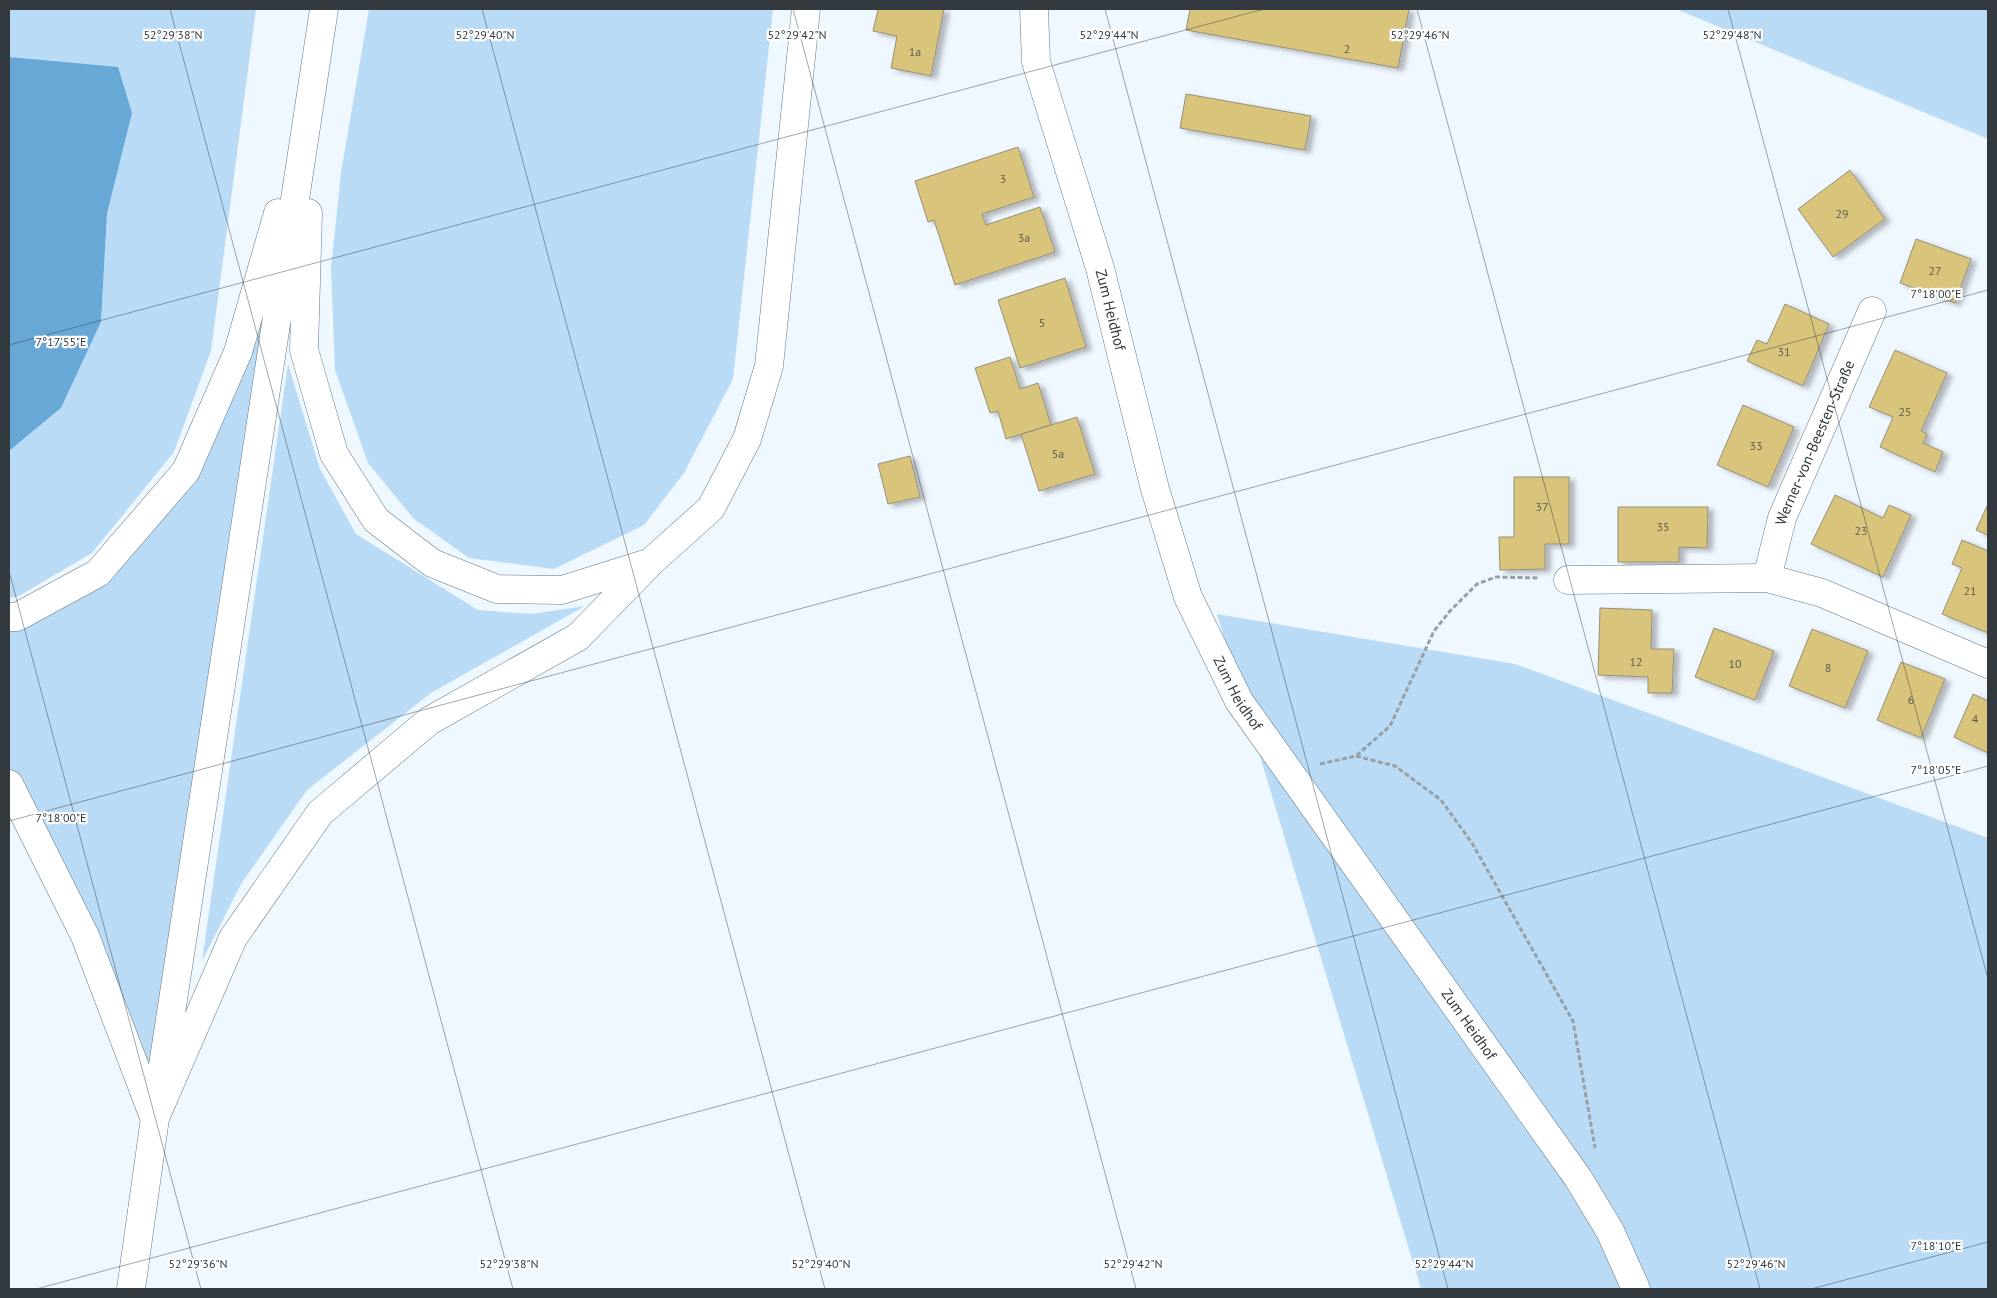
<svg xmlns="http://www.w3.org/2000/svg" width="1997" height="1298" font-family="'PT Sans',sans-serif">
<defs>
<filter id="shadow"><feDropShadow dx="5.5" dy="3" stdDeviation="2.5" flood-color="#0004"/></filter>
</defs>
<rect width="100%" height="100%" fill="#f0f8ff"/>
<path fill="#b9dbf5" d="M9,9h247l-45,342 -37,101 -82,101 -75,44 -8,1v-147l52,-43 40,-86 6,-108 25,-101 -72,-50 -51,-6z
M369,9h404l-40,370 -49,94 -40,52 -90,44 -85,-11 -55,-39 -46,-56 -33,-93 -4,-102 10,-95z
M1676,9h312v130z
M310,104l-155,1010 -146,-333v-162l91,-45 88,-103 52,-119z
M288,364l32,105 36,65 122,76 53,4 54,-8 -154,87 -124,97 -66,94 -39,77z
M1217,614l298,50 473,174v451h-567z"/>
<path fill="#68a8d7" d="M9,57l109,10 14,46 -25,101 -6,108 -40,86 -52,43z"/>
<path fill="#d9c47b" stroke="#958f79" filter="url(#shadow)" d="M878,9h66l-13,67 -40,-8 6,-32 -24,-5z
M1190,9h219l-11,59 -212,-38z
M1186,94l125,22 -6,34 -125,-22z
M1018,147l16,50 -52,17 4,11 54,-18 15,45 -100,33 -21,-65 -6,2 -13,-41z
M1850,170l35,49 -52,38 -35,-48z
M1916,239l55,20 -16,44 -55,-20z
M1065,278l21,69 -66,21 -22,-68z
M1785,304l44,20 -26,62 -56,-25 10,-21 10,4z
M1895,350l52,23 -26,58 6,3 -4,9 20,9 -8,20 -55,-25 13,-30 -24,-10z
M1010,357l10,32 18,-6 13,42 -45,14 -8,-28 -8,2 -15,-45z
M1743,405l51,22 -26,60 -51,-22z
M1077,417l18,57 -56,17 -18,-57z
M910,456l10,41 -32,7 -10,-40z
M1514,477h55v67h-24v25l-45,1 -1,-33h15z
M1835,495l48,23 6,-13 22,10 -28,62 -72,-33z
M1988,504v31l-12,-5z
M1618,507h90l-1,41 -28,-1v15h-61z
M1962,540l26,11v82l-46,-19 20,-46 -10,-4z
M1600,608l52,2 -1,39h23l-2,44h-24v-16l-50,-2z
M1714,628l60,23 -19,49 -60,-23z
M1812,629l56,22 -23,57 -56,-22z
M1901,662l44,17 -24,59 -44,-18z
M1973,694l15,7v52l-34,-16z"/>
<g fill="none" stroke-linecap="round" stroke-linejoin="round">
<defs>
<g id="street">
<path id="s1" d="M1034,9l2,53 64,206 55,221 33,108 51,104 339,477 32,53 26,58"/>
<path id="s2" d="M1767,578l15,-60 90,-207"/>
<path d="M1568,580l199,-2 55,15 166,71"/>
</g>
<path id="primary" d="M308,213l-4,137 30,104 42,66 56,43 65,26 65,1 86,-27
M9,617h8l81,-44 88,-102 52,-119 40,-139
M9,784l76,152 69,181
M155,1118l78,-180 87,-125 109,-92 149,-84 74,-76 59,-53 36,-69 22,-73 37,-357
M131,1289l24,-171 169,-1109"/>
</defs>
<use href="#street" stroke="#657786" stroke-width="29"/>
<use href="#primary" stroke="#657786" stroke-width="29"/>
<path stroke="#98a0a6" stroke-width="3" stroke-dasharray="5 2.5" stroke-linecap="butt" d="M1356,756l39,10 46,34 31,43 101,178 22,127
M1320,764l36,-8 34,-30 44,-95 16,-20 27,-27 19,-7 43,1"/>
<use href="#street" stroke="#fff" stroke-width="28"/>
<use href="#primary" stroke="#fff" stroke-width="28"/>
</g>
<path fill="none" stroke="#323a40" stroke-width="1" stroke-opacity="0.45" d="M170,9l343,1280M482,9l343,1280M793,9l343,1280M1105,9l343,1280M1417,9l343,1280M1728,9l260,970M9,345l1255,-336M9,571l192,718M9,821l1979,-531M36,1289l1952,-523M1811,1289l177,-47"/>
<g text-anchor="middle" stroke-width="4.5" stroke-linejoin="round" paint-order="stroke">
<g font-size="12" fill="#5c5c4f">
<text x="1347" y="53">2</text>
<text x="915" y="56">1a</text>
<text x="1003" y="183">3</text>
<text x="1842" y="218">29</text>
<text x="1024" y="242">3a</text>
<text x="1935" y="275">27</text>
<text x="1042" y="327">5</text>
<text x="1784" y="356">31</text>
<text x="1905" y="416">25</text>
<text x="1756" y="450">33</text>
<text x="1058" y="458">5a</text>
<text x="1542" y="511">37</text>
<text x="1663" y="531">35</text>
<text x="1861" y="535">23</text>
<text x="1970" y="595">21</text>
<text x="1636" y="666">12</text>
<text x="1735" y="668">10</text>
<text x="1828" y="672">8</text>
<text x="1911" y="704">6</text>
<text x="1975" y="723">4</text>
</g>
<g font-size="15" fill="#323a40" stroke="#fff">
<text dy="5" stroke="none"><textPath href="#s1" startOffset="312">Zum Heidhof</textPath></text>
<text dy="5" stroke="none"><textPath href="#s2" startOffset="144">Werner-von-Beesten-Straße</textPath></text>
<text dy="5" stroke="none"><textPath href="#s1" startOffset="718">Zum Heidhof</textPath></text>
<text dy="5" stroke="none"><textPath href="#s1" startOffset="1122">Zum Heidhof</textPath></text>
</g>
</g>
<g font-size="12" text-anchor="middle" fill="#323a40" stroke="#fff" stroke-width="4.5" stroke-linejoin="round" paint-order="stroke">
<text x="173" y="39">52°29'38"N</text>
<text x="485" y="39">52°29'40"N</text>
<text x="797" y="39">52°29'42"N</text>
<text x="1109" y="39">52°29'44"N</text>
<text x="1420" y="39">52°29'46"N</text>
<text x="1732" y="39">52°29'48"N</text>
<text x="1936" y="298">7°18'00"E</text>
<text x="61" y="346">7°17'55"E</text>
<text x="1936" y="774">7°18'05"E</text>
<text x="61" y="822">7°18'00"E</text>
<text x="1936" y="1250">7°18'10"E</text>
<text x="198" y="1268">52°29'36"N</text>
<text x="509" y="1268">52°29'38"N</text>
<text x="821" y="1268">52°29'40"N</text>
<text x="1133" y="1268">52°29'42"N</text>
<text x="1444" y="1268">52°29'44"N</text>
<text x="1756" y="1268">52°29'46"N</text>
</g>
<rect width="1997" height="1298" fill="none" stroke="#323a40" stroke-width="20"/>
</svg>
